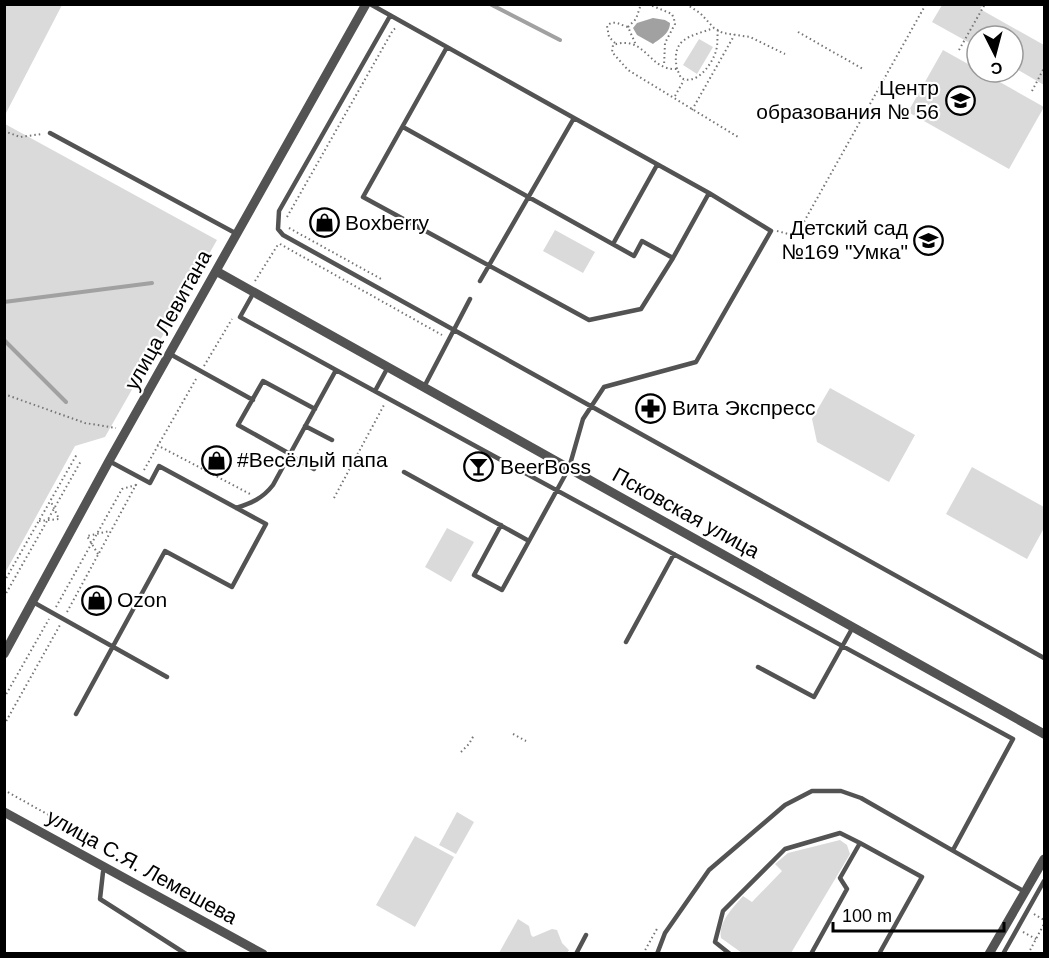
<svg xmlns="http://www.w3.org/2000/svg" width="1049" height="958" font-family="Arial,sans-serif">
<rect width="100%" height="100%" fill="#fff"/>
<path fill="#dadada" d="M5,4l57,1 -57,110 -1,-110z
M942,5h41l-3,4 64,36v40l-31,-18v-31h-36v11l-45,-25z
M699,39l14,8 -16,27 -14,-9z
M943,50l34,19v3h5l62,35 -35,62 -101,-57z
M5,124l212,116 -112,197 -30,9 -70,127z
M555,230l40,22 -12,21 -40,-22z
M830,388l85,47 -26,47 -72,-40 -5,-23z
M972,467l72,40v21l-17,31 -81,-45z
M447,528l27,14 -23,40 -26,-15z
M457,812l17,10 -18,32 -17,-9z
M415,836l39,21 -39,70 -39,-22z
M840,840l7,5 3,9 -59,99h-49l-21,-15c-3,-16 12,-30 22,-42l9,6 30,-31 -7,-7 13,-11z
M518,919l11,7 2,9 2,2 19,-8 5,1 5,13 7,7 -2,3h-68z"/>
<path fill="#a1a1a1" d="M653,18l12,2 5,3c0,11 -11,16 -17,21l-16,-9 -4,-7 4,-5z"/>
<g fill="none" stroke-linecap="round" stroke-linejoin="round">
<path stroke="#a1a1a1" stroke-width="4" d="M490,4l70,36
M4,302l148,-19
M4,340l62,62"/>
<path stroke="#757575" stroke-width="2" stroke-dasharray="1.5 3" stroke-linecap="butt" d="M648,4l24,10 2,5 1,5 -10,19 -1,23
M686,4l14,9 14,15 9,5 27,4 35,17
M628,27l8,-8 5,-15
M718,30c-1,7 0,14 -2,21 -4,13 -19,35 -35,27l-4,-9c-29,2 -31,-35 -64,-24l-1,7 16,18 110,67
M798,32l65,37
M615,43l-6,-6 -2,-11c7,-7 13,-1 21,1l8,18
M959,50l26,-46
M677,69c-6,-31 12,-32 37,-41
M1032,91l12,-23
M675,96l9,-16
M692,110l43,-76
M4,131l16,6 22,-3
M287,217l106,-187 4,-3
M289,228l94,52
M777,231l19,5 130,-232
M280,244l162,91
M255,281l24,-38
M204,366l28,-47
M4,394l81,29 31,5
M157,445l93,49
M144,470l52,-91
M334,498l50,-93
M39,521l20,-2 -8,-17
M98,554l-11,-18 23,-5
M4,582l73,-128
M4,597l77,-136
M56,607l66,-118 14,-4
M67,612l70,-129
M4,698l45,-79
M4,725l56,-100
M513,734l13,7
M461,752l8,-8 5,-9
M4,790l93,52
M1034,914l10,6
M1023,932l13,7
M643,954l15,-27
M1028,954l16,-30"/>
<path stroke="#535353" stroke-width="4.5" d="M370,4l204,114 -94,163
M390,16l-111,195 -1,18 5,6 761,423
M447,47l-84,150 226,123 52,-11 32,-51
M403,127l231,129 8,-15 31,17 36,-65 -135,-75
M50,133l187,101
M613,244l44,-79
M170,354l83,46
M336,370l677,369 -60,111
M424,387l46,-88
M375,391l13,-24
M305,426l27,14
M290,454l-52,-29 25,-44 52,28
M289,455l25,14
M404,472l125,69 40,-73 14,-49 21,-32 92,-25 75,-131 -62,-38
M236,508c16,-5 27,-10 37,-23l63,-115 -96,-53 14,-25
M501,525l-27,50 28,15 27,-49
M33,602l134,75
M626,642l48,-88
M758,667l56,30 39,-70
M76,714l89,-163 67,36 34,-63 -107,-58 -9,17 -41,-22
M105,867l-2,5 -3,27 86,55
M576,954l10,-19
M657,954l8,-21 44,-63 76,-65 27,-14h29l20,7 164,94
M730,954l-15,-12 8,-31 62,-62 55,-16 20,10
M811,954l36,-65 -7,-11 20,-35 62,34 -43,77
M1003,954l41,-73"/>
<path stroke="#535353" stroke-width="9" d="M216,271l828,463
M4,654l105,-193 257,-457
M4,812l259,142
M989,954l55,-95"/>
</g>
<defs>
<symbol id="school-ring" viewBox="-11 -11 22 22"><circle r="9.5" fill="#fff" stroke="#000" stroke-width="1.5"/><path d="M0-5L7-2L0 1L-7-2ZM-4 1L0 2.5L4 1V4Q0 6-4 4Z" fill="#000"/></symbol>
<symbol id="shop-ring" viewBox="-11 -11 22 22"><circle r="9.5" fill="#fff" stroke="#000" stroke-width="1.5"/><path d="M-5-2.5h2.3a2.7 3.5 0 0 1 5.4 0H5L5.5 6h-11ZM-1.5-2.5h3a1.5 2.3 0 0 0-3 0Z" fill="#000"/></symbol>
<symbol id="pharmacy-ring" viewBox="-11 -11 22 22"><circle r="9.5" fill="#fff" stroke="#000" stroke-width="1.5"/><path d="M-2-6h4v4h4v4h-4v4h-4v-4h-4v-4h4Z" fill="#000"/></symbol>
<symbol id="bar-ring" viewBox="-11 -11 22 22"><circle r="9.5" fill="#fff" stroke="#000" stroke-width="1.5"/><path d="M-6-5H6L.8 .8V4.5H3.5V6h-7V4.5H-.8V.8Z" fill="#000"/></symbol>
</defs>
<g fill-rule="evenodd">
<use href="#school-ring" x="944" y="84" width="33" height="33"/>
<use href="#shop-ring" x="308" y="206" width="33" height="33"/>
<use href="#school-ring" x="912" y="224" width="33" height="33"/>
<use href="#pharmacy-ring" x="634" y="392" width="33" height="33"/>
<use href="#shop-ring" x="200" y="444" width="33" height="33"/>
<use href="#bar-ring" x="462" y="450" width="33" height="33"/>
<use href="#shop-ring" x="80" y="584" width="33" height="33"/>
</g>
<g text-anchor="middle" stroke-width="4.5" stroke-linejoin="round" paint-order="stroke">
<g font-size="21" fill="#000" stroke="#fff" text-anchor="start">
<text x="939" y="95" text-anchor="end">Центр<tspan x="939" dy="24">образования № 56</tspan></text>
<text x="345" y="230">Boxberry</text>
<text x="908" y="235" text-anchor="end">Детский сад<tspan x="908" dy="24">№169 "Умка"</tspan></text>
<text x="672" y="415">Вита Экспресс</text>
<text x="237" y="467">#Весёлый папа</text>
<text x="500" y="474">BeerBoss</text>
<text x="117" y="607">Ozon</text>
</g>
<g font-size="21" fill="#000" stroke="#fff">
<text transform="translate(168 320) rotate(-61)" y="7">улица Левитана</text>
<text transform="translate(686 513) rotate(29)" y="7">Псковская улица</text>
<text transform="translate(142 867) rotate(29)" y="7">улица С.Я. Лемешева</text>
</g>
</g>
<rect width="1049" height="958" fill="none" stroke="#000000" stroke-width="12"/>
<g transform="translate(995 54) rotate(174)"><circle r="28" fill="#ffffff" stroke="#999999" stroke-width="1.5"/>
<path d="M0-4.5L10 22L0 15L-10 22Z" fill="#000000"/>
<text y="-9" font-size="16" font-weight="bold" text-anchor="middle" fill="#000000">С</text>
</g>
<path d="M833 922v9h171v-9" fill="none" stroke="#000000" stroke-width="3"/>
<text x="842" y="922" font-size="18" fill="#000000" stroke="#ffffff" stroke-width="4.5" paint-order="stroke">100 m</text>
</svg>
